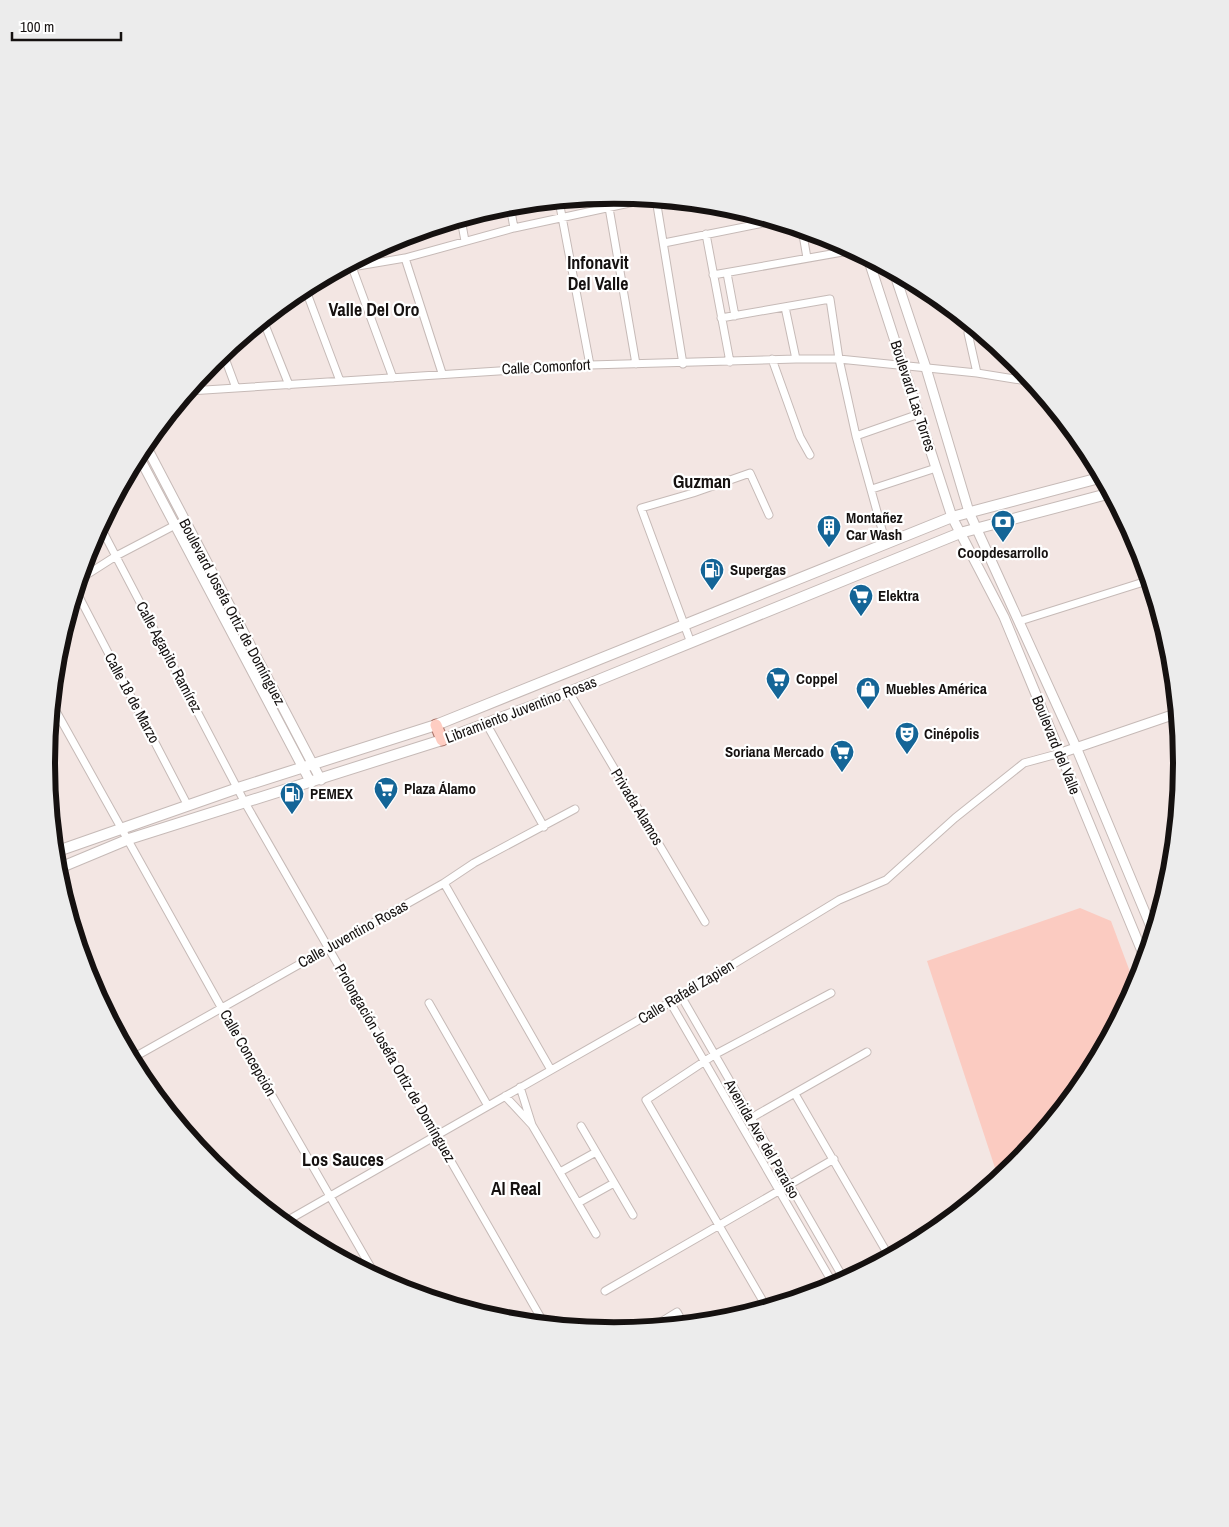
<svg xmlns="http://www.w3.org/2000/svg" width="1229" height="1527" font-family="'Archivo Narrow',sans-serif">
<rect width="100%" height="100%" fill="#f3e6e3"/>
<path fill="#fbcbc1" d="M1080,908l31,13 25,67 -49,91 -71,87 -17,14 -72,-219z"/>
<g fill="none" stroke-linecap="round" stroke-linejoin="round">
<defs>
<path id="minor" d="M607,196l29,168
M656,199l27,165
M559,201l31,164
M510,206l4,22
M461,219l4,22
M802,229l5,29
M706,234l24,128
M664,243l110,-22
M405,258l37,115
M352,263v4l41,111
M340,269l65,-11 109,-30 134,-29
M727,273l8,43
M713,275l141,-25
M305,288l35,93
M785,307l11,52
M721,318l109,-19 9,60 17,77 30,108
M263,320l26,65
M223,353l13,35
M772,359l28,78 10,18
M977,373l-9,-40 11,-2
M189,391l401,-26 206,-6h43l138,14 56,9
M856,436l63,-22
M872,489l64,-21
M100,526l144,275 301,524
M80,579l36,-23 67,-35
M76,591l112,215
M1020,621l130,-41
M691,643l-50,-135 52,-15 57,-20 19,42
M569,692l136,230
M52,704l169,303 156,271
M486,723l58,104
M444,883l107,187
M681,996l164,285
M670,1002l165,285
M429,1003l59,103
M131,1059l313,-176 30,-20 101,-54
M520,1087l12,38 64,109
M795,1094l95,164
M505,1096l27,29
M751,1118l116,-66
M581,1126l52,89
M560,1172l36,-20
M578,1203l36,-20
M283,1223l398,-227 158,-96 47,-20 69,-62 69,-55 37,-10
M605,1291l229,-132
M767,1308l-121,-208 68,-45 117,-62
M651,1328l26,-16 7,13"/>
<path id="tertiary" d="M868,258l84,259 52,100 142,344
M894,272l32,96 43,144 107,235 78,187
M145,444l176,336
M138,455l173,328
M1061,753l117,-40"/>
<path id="secondary" d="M55,852l183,-64 198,-63 516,-208 151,-40
M57,869l72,-30 313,-99 127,-48 391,-159 151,-40"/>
<path id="primary" d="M436,725l6,15"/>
</defs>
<use href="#minor" stroke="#c6bab7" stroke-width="9"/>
<use href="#tertiary" stroke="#c6bab7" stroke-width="11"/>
<use href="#secondary" stroke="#c6bab7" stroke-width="12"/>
<use href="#primary" stroke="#ac756a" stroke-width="13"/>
<use href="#minor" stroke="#fff" stroke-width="7"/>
<use href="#tertiary" stroke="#fff" stroke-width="9"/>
<use href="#secondary" stroke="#fff" stroke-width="10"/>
<use href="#primary" stroke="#fecdc2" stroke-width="11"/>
</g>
<defs>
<symbol id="bank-pin" viewBox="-11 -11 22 30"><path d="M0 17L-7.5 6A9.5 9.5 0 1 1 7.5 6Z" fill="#146597" stroke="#fff"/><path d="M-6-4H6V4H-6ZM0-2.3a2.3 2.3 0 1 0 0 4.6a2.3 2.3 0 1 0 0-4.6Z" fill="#fff"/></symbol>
<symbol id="building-pin" viewBox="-11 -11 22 30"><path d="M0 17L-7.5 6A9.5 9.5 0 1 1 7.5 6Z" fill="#146597" stroke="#fff"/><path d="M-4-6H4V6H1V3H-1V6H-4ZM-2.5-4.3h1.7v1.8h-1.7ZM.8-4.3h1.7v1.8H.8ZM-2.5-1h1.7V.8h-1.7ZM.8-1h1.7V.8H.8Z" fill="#fff"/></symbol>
<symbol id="fuel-pin" viewBox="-11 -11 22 30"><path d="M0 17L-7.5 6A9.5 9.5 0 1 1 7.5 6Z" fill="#146597" stroke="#fff"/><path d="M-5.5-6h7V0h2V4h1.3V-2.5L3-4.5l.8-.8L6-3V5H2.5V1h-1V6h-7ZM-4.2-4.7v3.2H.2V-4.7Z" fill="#fff"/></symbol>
<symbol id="supermarket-pin" viewBox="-11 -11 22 30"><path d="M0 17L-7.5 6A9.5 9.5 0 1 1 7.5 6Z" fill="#146597" stroke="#fff"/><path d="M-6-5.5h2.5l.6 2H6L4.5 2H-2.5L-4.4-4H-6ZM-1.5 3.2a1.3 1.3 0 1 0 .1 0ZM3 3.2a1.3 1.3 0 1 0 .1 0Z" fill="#fff"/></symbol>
<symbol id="shop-pin" viewBox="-11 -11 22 30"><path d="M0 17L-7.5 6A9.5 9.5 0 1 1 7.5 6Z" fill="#146597" stroke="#fff"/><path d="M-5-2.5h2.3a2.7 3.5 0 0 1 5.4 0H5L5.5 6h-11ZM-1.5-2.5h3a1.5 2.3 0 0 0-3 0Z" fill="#fff"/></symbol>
<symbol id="theatre-pin" viewBox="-11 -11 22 30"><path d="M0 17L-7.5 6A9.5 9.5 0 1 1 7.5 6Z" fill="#146597" stroke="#fff"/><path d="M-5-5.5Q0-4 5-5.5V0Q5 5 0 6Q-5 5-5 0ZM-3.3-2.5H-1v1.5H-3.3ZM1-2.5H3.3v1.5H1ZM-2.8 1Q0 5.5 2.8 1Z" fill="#fff"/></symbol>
</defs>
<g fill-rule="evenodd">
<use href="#bank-pin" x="989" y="508" width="28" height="38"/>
<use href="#building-pin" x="815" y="513" width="28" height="38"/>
<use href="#fuel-pin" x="698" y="556" width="28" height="38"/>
<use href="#supermarket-pin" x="847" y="582" width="28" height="38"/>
<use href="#supermarket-pin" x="764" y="665" width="28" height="38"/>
<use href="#shop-pin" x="854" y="675" width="28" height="38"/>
<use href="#theatre-pin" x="893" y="720" width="28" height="38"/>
<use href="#supermarket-pin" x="828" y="738" width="28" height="38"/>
<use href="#supermarket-pin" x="372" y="775" width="28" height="38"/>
<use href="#fuel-pin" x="278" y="780" width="28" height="38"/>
</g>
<g text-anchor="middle" stroke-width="4.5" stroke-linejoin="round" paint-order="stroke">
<g font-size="15" fill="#151110" stroke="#fff">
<text transform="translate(546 367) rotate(-3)" y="5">Calle Comonfort</text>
<text transform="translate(913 396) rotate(72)" y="5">Boulevard Las Torres</text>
<text transform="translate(232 612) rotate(62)" y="5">Boulevard Josefa Ortiz de Domínguez</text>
<text transform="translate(169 657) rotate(62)" y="5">Calle Agapito Ramírez</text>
<text transform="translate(132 698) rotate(62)" y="5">Calle 18 de Marzo</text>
<text transform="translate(521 710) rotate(-21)" y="5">Libramiento Juventino Rosas</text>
<text transform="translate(1056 745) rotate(68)" y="5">Boulevard del Valle</text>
<text transform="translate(637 807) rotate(59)" y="5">Privada Alamos</text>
<text transform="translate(353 934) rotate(-29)" y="5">Calle Juventino Rosas</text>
<text transform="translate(686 992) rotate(-31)" y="5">Calle Rafaél Zapien</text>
<text transform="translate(248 1053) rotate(60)" y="5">Calle Concepción</text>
<text transform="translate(395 1063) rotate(60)" y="5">Prolongación Joséfa Ortiz de Domínguez</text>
<text transform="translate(762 1139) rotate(60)" y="5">Avenida Ave del Paraíso</text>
</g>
<g font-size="15" font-weight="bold" fill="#151110" stroke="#fff" text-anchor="start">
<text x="846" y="523">Montañez<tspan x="846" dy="17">Car Wash</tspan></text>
<text x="1003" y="558" text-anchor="middle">Coopdesarrollo</text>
<text x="730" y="575">Supergas</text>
<text x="878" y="601">Elektra</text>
<text x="796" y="684">Coppel</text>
<text x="886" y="694">Muebles América</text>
<text x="924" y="739">Cinépolis</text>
<text x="824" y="757" text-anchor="end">Soriana Mercado</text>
<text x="404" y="794">Plaza Álamo</text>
<text x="310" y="799">PEMEX</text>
</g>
<g font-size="18" font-weight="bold" fill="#151110" stroke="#fff">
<text x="598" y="269">Infonavit<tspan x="598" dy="21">Del Valle</tspan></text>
<text x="374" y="316">Valle Del Oro</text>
<text x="702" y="488">Guzman</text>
<text x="343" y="1166">Los Sauces</text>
<text x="516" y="1195">Al Real</text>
</g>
</g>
<path d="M0 0H1229V1527H0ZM55 763a559 559 0 1 1 1118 0a559 559 0 1 1-1118 0Z" fill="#ececec" fill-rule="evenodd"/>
<path fill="none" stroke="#151110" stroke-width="6" d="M55 763a559 559 0 1 1 1118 0a559 559 0 1 1-1118 0Z"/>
<path d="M12 32v8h109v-8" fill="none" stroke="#151110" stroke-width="2.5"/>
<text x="20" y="32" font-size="15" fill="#151110" stroke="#ffffff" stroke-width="4" paint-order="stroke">100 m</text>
</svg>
